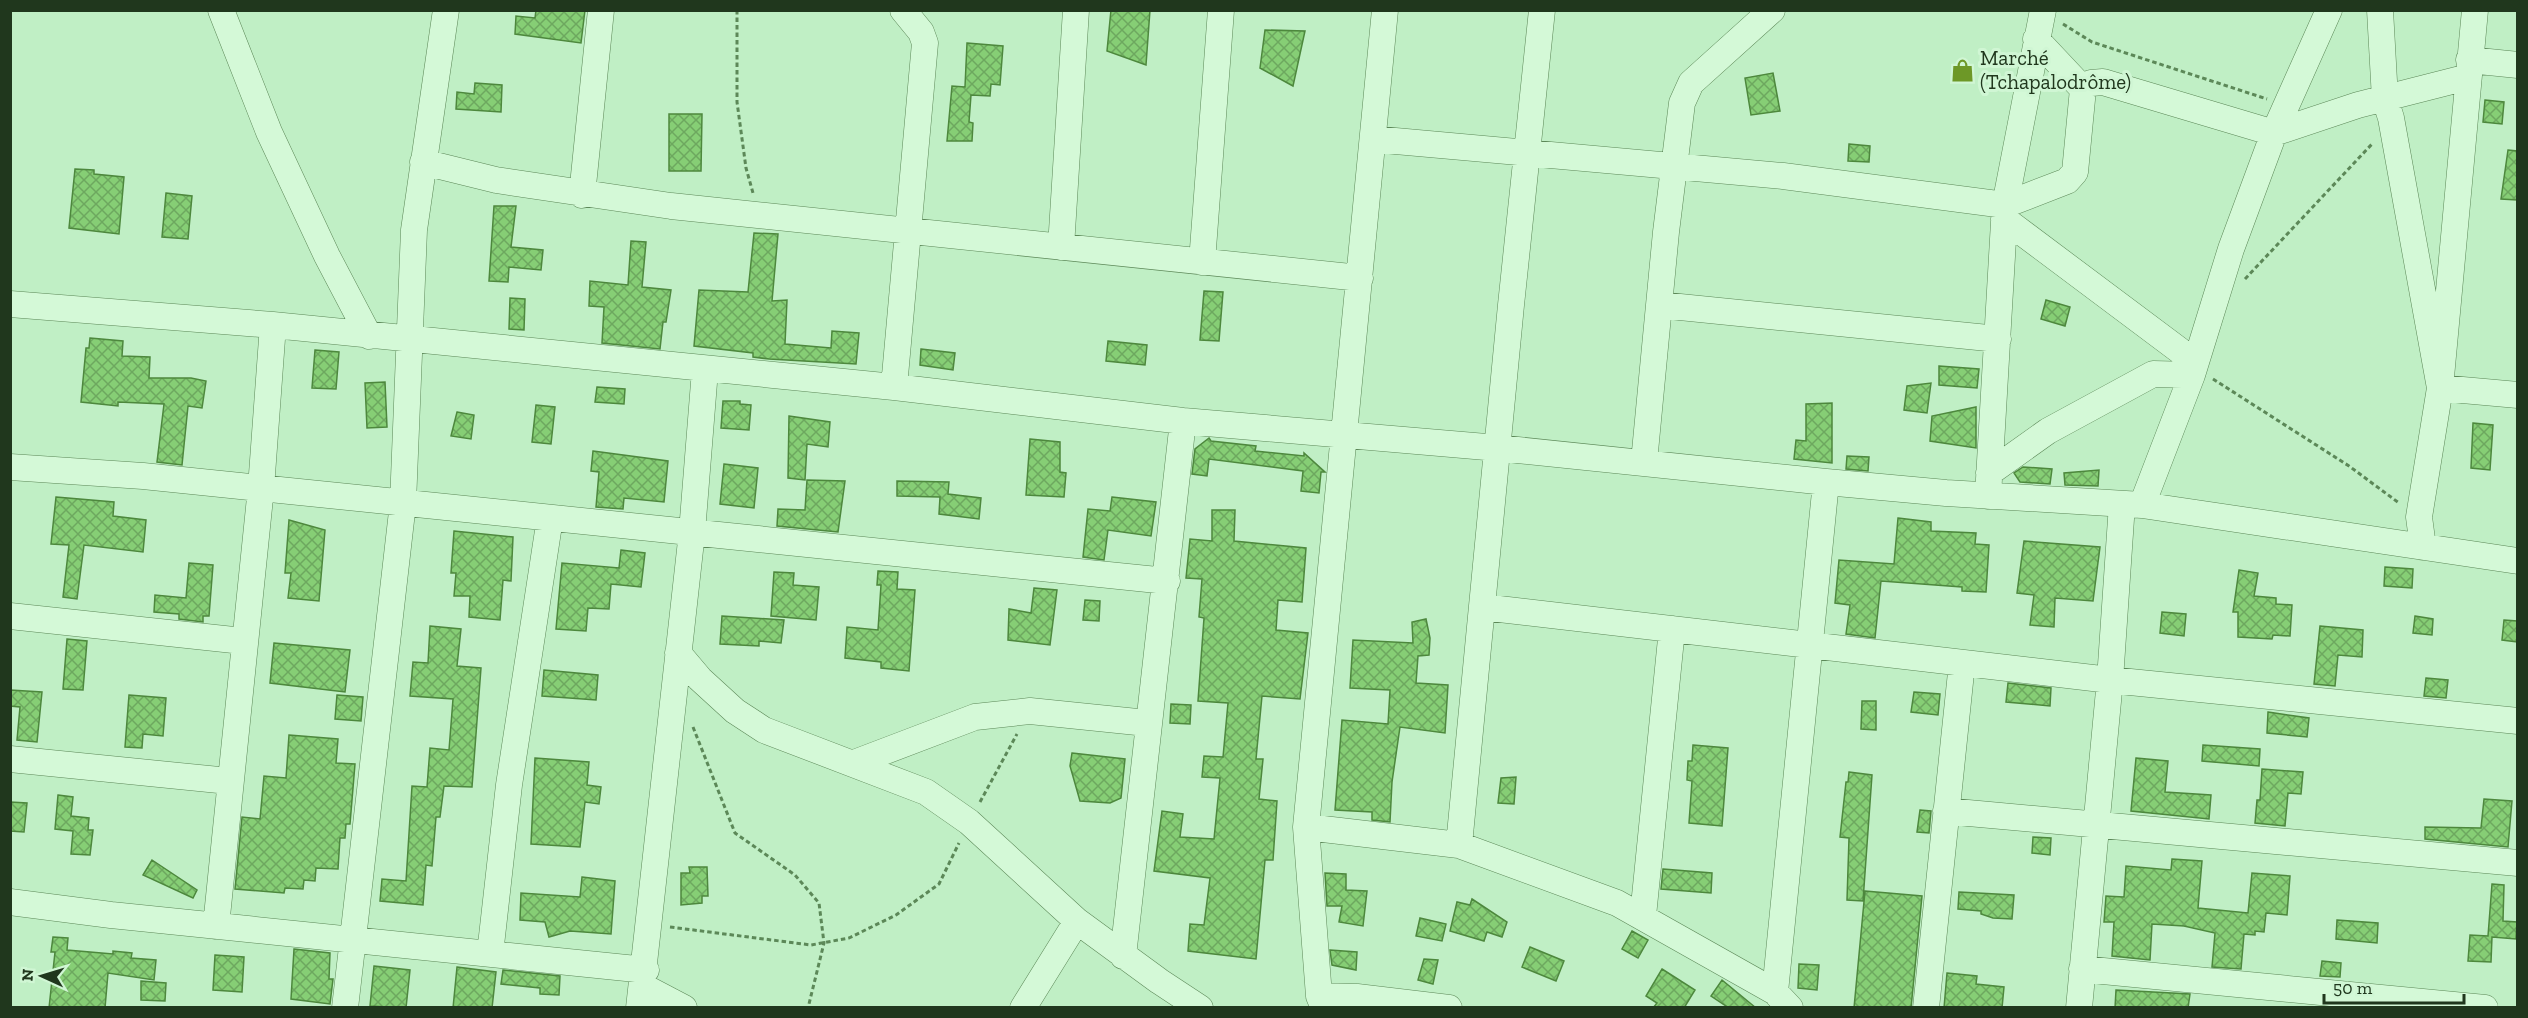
<svg xmlns="http://www.w3.org/2000/svg" width="2528" height="1018" font-family="'Zilla Slab',serif">
<defs>
<pattern id="building-cross-hatch" width="8" height="8" patternUnits="userSpaceOnUse" patternTransform="scale(1.5)"><rect width="8" height="8" fill="#86ce75"/><path d="M0 0l8 8M0 8l8-8" fill="none" stroke="#6da85f"/></pattern>
</defs>
<rect width="100%" height="100%" fill="#c0efc5"/>
<path fill="url(#building-cross-hatch)" stroke="#4d883d" stroke-width="1.5" d="M536,10h49l-4,33 -66,-9 1,-18 19,2z
M1111,10h39l-4,55 -39,-14z
M1265,30l40,1 -12,55 -33,-18z
M967,43l36,3 -3,39 -9,-1 -1,12 -19,-1 -2,27 4,1 -1,18h-25l5,-55 13,1z
M1773,73l7,38 -29,4 -6,-37z
M475,83l27,2 -1,27 -45,-3 1,-17 17,2z
M2485,100l19,2 -2,22 -19,-2z
M669,114h33l-1,57h-32z
M1849,144l21,2 -1,16 -21,-1z
M2508,150l9,1v49l-16,-1z
M75,169l19,1v4l30,3 -5,57 -50,-6z
M166,193l26,3 -4,43 -26,-2z
M494,206h22l-5,41 32,3 -2,20 -32,-3 -1,15 -19,-1z
M754,233l24,1 -6,67 15,-1 -2,44 46,4 1,-17 27,2 -3,31 -87,-5 -16,-2v-4l-59,-7 5,-56 49,2z
M631,241l15,1 -4,45 29,3 -5,32h-3l-3,27 -58,-6 2,-36 -15,-1 1,-25 38,4z
M1204,291l19,1 -4,49 -19,-1z
M510,298l15,1 -1,31 -15,-1z
M2046,300l24,7 -5,19 -24,-7z
M90,338l33,3 -1,15 28,1 -1,21h42l15,3 -4,27 -14,-2 -6,59 -25,-3 7,-58 -46,-2v4l-37,-4 5,-54h3z
M1108,341l39,4 -2,20 -39,-4z
M921,349l34,4 -2,17 -33,-5z
M315,350l24,2 -3,37 -24,-1z
M1939,366l40,3 -2,19 -38,-3z
M385,382l2,45 -20,1 -2,-45z
M1931,383l-4,30 -23,-3 3,-24z
M597,387l28,2 -1,15 -29,-2z
M723,401h17v3l11,1 -2,25 -28,-2z
M1832,403v60l-38,-4 2,-19 10,1v-37z
M536,405l19,2 -4,37 -19,-2z
M1976,407v41l-46,-7 2,-25z
M457,412l17,3 -3,24 -20,-3z
M789,416l41,6 -2,25 -21,-3 -2,36 -17,-2z
M2473,423l20,2 -3,45 -19,-2z
M1209,438l2,3 45,5 -1,5 49,5v-3l21,19h-4l-2,21 -18,-2 2,-20 -94,-12 -2,17 -15,-2 3,-25z
M1030,439l30,3v30l6,1 -2,24 -38,-2z
M593,451l75,10 -4,41 -40,-4 -1,11 -27,-2 3,-35 -8,-1z
M1847,456l22,1 -1,14 -22,-2z
M724,464l34,4 -4,40 -34,-4z
M2023,467l29,2 -2,15 -30,-2 -6,-9z
M2099,470l-1,16 -33,-1 -1,-12z
M807,480l38,1 -7,51 -61,-6 1,-17 27,1z
M897,481l52,1 -1,12 33,4 -2,21 -40,-5 1,-17 -43,-1z
M56,497l58,5 -1,14 33,4 -3,32 -59,-7 -7,54 -14,-2 6,-52 -18,-1z
M1112,497l44,5 -5,34 -43,-6 -4,30 -21,-3 5,-48 22,2z
M1212,510h23l-1,31 72,7 -4,54 -24,-2 -2,30 32,3 -8,66 -38,-3 -6,63h7l-4,40 18,2 -4,59h-8l-9,99 -68,-8 2,-27 14,1 6,-47 -56,-7 8,-60 21,3 -3,23 34,2 6,-61 -18,-1 2,-21 19,1 5,-54 -30,-2 6,-83 -5,-1 3,-38 -16,-1 4,-39 22,2z
M1898,518l33,4v9l45,2 -1,11 14,1 -3,47 -24,-1v-4l-81,-6 -6,57 -29,-4 4,-29 -15,-2 4,-43 55,4z
M289,520l36,10 -6,71 -31,-3 3,-25h-6z
M454,531l59,6 -2,44 -8,-1 -3,40 -31,-3 1,-21h-16l2,-23h-5z
M2024,541l76,6 -7,54 -38,-3 -1,29 -24,-2 4,-30 -17,-2z
M621,550l24,3 -4,34 -30,-3 -2,25 -21,-1 -2,23 -30,-2 6,-66 57,5z
M189,563l24,2 -4,51h-6v6l-24,-3v-5l-25,-2 1,-17 31,3z
M2385,567l28,2 -1,19 -28,-2z
M2239,570l19,3 -4,23 22,2v6l16,1 -2,31 -17,-1 -1,4 -34,-2v-25h-5z
M878,571l20,1 -1,17 18,1 -6,81 -28,-3v-6l-36,-4 2,-31 31,3 3,-45h-4z
M774,572l20,1 -1,12 26,2 -3,33 -45,-4z
M1034,588l23,2 -7,55 -42,-5 1,-31 22,4z
M1085,600l15,1 -1,20 -16,-1z
M2162,612l24,2 -2,22 -24,-3z
M722,616l62,4 -3,23 -22,-2v5l-39,-2z
M2415,616l18,3 -1,16 -19,-2z
M1426,619l4,19 -1,17 -11,1 -2,27 32,2 -3,48 -45,-6 -8,55 -2,40 -18,-2v-8l-37,-2 7,-90 46,4 2,-34 -40,-2 3,-48 60,3 -1,-21z
M2504,620l13,1v21l-15,-2z
M430,626l31,3 -4,37 24,2 -9,119 -28,-1 -4,31h-4l-4,49 -6,-1 -3,40 -43,-4 2,-22 24,2 6,-95 15,1 3,-39 19,2 4,-51 -43,-3 3,-34 15,1z
M2320,626l43,4 -1,27 -24,-2 -3,31 -21,-2z
M67,639l20,2 -4,49 -20,-1z
M274,643l76,7 -5,42 -75,-9z
M544,670l54,5 -2,25 -54,-4z
M2426,678l22,2 -2,18 -22,-2z
M2008,683l43,5 -1,18 -44,-4z
M10,690l32,2 -5,50 -20,-2 3,-33 -10,-1z
M1914,692l26,2 -2,21 -27,-3z
M129,695l37,3 -3,38 -20,-2 -1,14 -17,-1z
M337,695l26,2 -2,24 -26,-2z
M1862,701h14v29l-15,-1z
M1171,704l20,1 -1,19 -20,-1z
M2268,712l41,6 -2,19 -40,-4z
M289,735l49,4 -2,24 19,1 -5,60h-4l-1,14h-5l-2,31 -22,-1 -1,13 -11,-1 -1,9 -18,-1 -1,5 -49,-4 7,-72 18,2 4,-43 22,2z
M1693,745l35,3 -6,78 -33,-3 3,-42 -5,-1 1,-19h4z
M2203,745l57,4 -1,17 -57,-5z
M1072,753l53,6 -4,39 -11,5 -30,-2 -10,-35z
M535,758l54,4 -2,23 14,2 -2,17 -14,-2 -5,45 -49,-3z
M2136,758l32,3 -3,31 46,3 -2,24 -78,-8z
M2262,769l41,3 -2,22 -13,-1 -3,33 -30,-3 2,-23h3z
M1849,772l23,3 -9,126 -16,-1 2,-62 -9,-1 6,-55h2z
M1516,777l-2,27 -16,-1 3,-25z
M58,795l15,2 -2,19 18,2 -1,12h5l-3,25 -19,-1 2,-23 -18,-2z
M2484,799l28,2 -4,46 -83,-8v-12l56,1z
M10,802l17,1 -3,29 -14,-1z
M1920,810l11,1 -2,22 -12,-1z
M2033,837l18,1 -1,17 -18,-2z
M2172,859l30,2 -4,47 50,5 4,-40 38,3 -3,39 -21,-2 -2,19 -9,-1v4l-11,-1 -3,35 -29,-2 3,-34 -31,-7 -32,-2 -2,36 -38,-4 2,-34h-10l2,-26 18,1 2,-31 45,4z
M152,860l45,30 -4,8 -50,-23z
M689,867h18l1,29h-6v7l-21,2v-32h9z
M1663,869l49,4 -1,20 -50,-4z
M1325,873l21,1v16l21,1 -4,35 -24,-4 3,-16h-15z
M582,877l33,4 -4,53 -41,-3 -21,6 -4,-15 -25,-2 1,-27 59,4z
M2492,884l12,1 -1,36 14,1 -1,17 -24,-2 -1,25 -23,-1 2,-26 18,1z
M1865,891l57,5 -11,112h-57z
M1959,892l55,3 -2,24 -19,-1 -12,-4v-3l-23,-2z
M1472,899l35,23 -5,15 -15,-5 -3,9 -34,-10 7,-29 13,3z
M1420,918l26,6 -4,17 -26,-5z
M2337,920l41,3 -1,20 -41,-4z
M1632,931l16,9 -10,18 -16,-9z
M53,937l15,1 -1,12 46,4v-3l19,2 -1,5 25,2 -2,20 -46,-7 -3,35h-56l6,-56h-4z
M1530,947l34,14 -8,20 -34,-14z
M294,949l36,4 -1,26h4l-3,25 -39,-5z
M1330,950l27,2 -1,18 -24,-5z
M215,955l29,2 -2,35 -29,-2z
M1424,959l14,1 -5,24 -15,-4z
M2322,961l19,2 -1,14 -20,-1z
M1799,964l20,1 -2,25 -19,-2z
M374,966l36,4 -4,38 -36,-2z
M457,967l39,5 -4,36h-39z
M1662,969l33,21 -11,18h-31l4,-5 -11,-7z
M503,970l57,6 -1,19 -19,-1v-6l-39,-4z
M1947,973l30,3 -1,8 28,3 -2,21h-58z
M1722,980l34,28h-27l-18,-12z
M141,981l25,2 -1,18 -24,-1z
M2116,990l74,4 -2,14h-73z"/>
<g fill="none" stroke-linecap="round" stroke-linejoin="round">
<defs>
<path id="minor" d="M221,10l48,122 58,124 42,80
M2380,10l5,89 6,19 49,270 78,7
M2036,39l47,50
M2469,60l49,5
M1373,139l410,37 222,29 62,-24 8,-9 8,-83 8,-6 12,-1 171,51 84,-28 110,-28
M423,162l73,18 175,26 689,72
M582,195l19,-185
M2004,219l191,143
M1061,247l15,-237
M1202,262l19,-252
M10,304l263,21 621,62 289,34 315,27 328,34 120,11 196,12 376,56
M1660,305l338,34
M894,387l31,-344 -4,-11 -18,-22
M1644,462l22,-230 16,-129 9,-20 81,-73
M10,467l133,9 1024,105
M1989,473l59,-42 105,-57 39,1
M1988,496l17,-291 38,-195
M2142,505l50,-130 39,-126 43,-116 55,-123
M2423,547l-4,-30 21,-129 35,-378
M1482,607l628,73 408,41
M10,616l233,25
M678,653l22,26 35,32 29,19 162,62 43,30 108,99 82,60 41,27
M10,759l219,22
M854,763l121,-46 55,-6 117,12
M1946,811l572,52
M1306,827l153,18 158,58 158,89 15,16
M1459,845l52,-540 31,-295
M10,902l101,13 535,55
M1643,916l29,-287
M216,926l45,-438 12,-163
M490,954l19,-169 41,-267
M1123,956l60,-535
M2082,969l403,39
M644,987l40,21
M1775,992l51,-510
M1319,996l38,1 92,11
M345,1008l58,-505 11,-273 32,-220
M639,1008l53,-476 13,-162
M1023,1008l54,-87
M1324,1008l-5,-12 -13,-169 79,-817
M1926,1008l36,-345
M2079,1008l31,-328 12,-176"/>
</defs>
<use href="#minor" stroke="#5c8858" stroke-width="27"/>
<path stroke="#5c8858" stroke-width="3" stroke-dasharray="4.5 3" stroke-linecap="butt" d="M737,10v92l9,66 7,25
M2063,24l29,18 175,57
M2245,279l127,-135
M2213,379l136,87 50,37
M693,727l42,106 60,42 24,28 5,40 -16,65
M980,802l37,-68
M670,927l141,18 38,-7 47,-23 43,-31 20,-41"/>
<use href="#minor" stroke="#d4f9d7" stroke-width="26"/>
</g>
<defs>
<symbol id="shop-bare" viewBox="-9 -9 18 18"><path d="M-5-2.5h2.3a2.7 3.5 0 0 1 5.4 0H5L5.5 6h-11ZM-1.5-2.5h3a1.5 2.3 0 0 0-3 0Z" fill="#6d9827" stroke="#d0f6d4" stroke-width="2.5" paint-order="stroke"/></symbol>
</defs>
<g fill-rule="evenodd">
<use href="#shop-bare" x="1946" y="54" width="33" height="33"/>
</g>
<g text-anchor="middle" stroke-width="6" stroke-linejoin="round" paint-order="stroke">
<g font-size="21" fill="#20371d" stroke="#d0f6d4" text-anchor="start">
<text x="1980" y="65">Marché<tspan x="1980" dy="24">(Tchapalodrôme)</tspan></text>
</g>
</g>
<rect width="2528" height="1018" fill="none" stroke="#20371d" stroke-width="24"/>
<g transform="translate(42 976) rotate(274)" stroke="#d0f6d4" stroke-width="4.5" paint-order="stroke">
<path d="M0-4.5L10 22L0 15L-10 22Z" fill="#20371d"/>
<text y="-9" font-size="16" font-weight="bold" text-anchor="middle" fill="#20371d">N</text>
</g>
<path d="M2324 994v9h140v-9" fill="none" stroke="#20371d" stroke-width="3"/>
<text x="2333" y="994" font-size="18" fill="#20371d" stroke="#d0f6d4" stroke-width="4.5" paint-order="stroke">50 m</text>
</svg>
